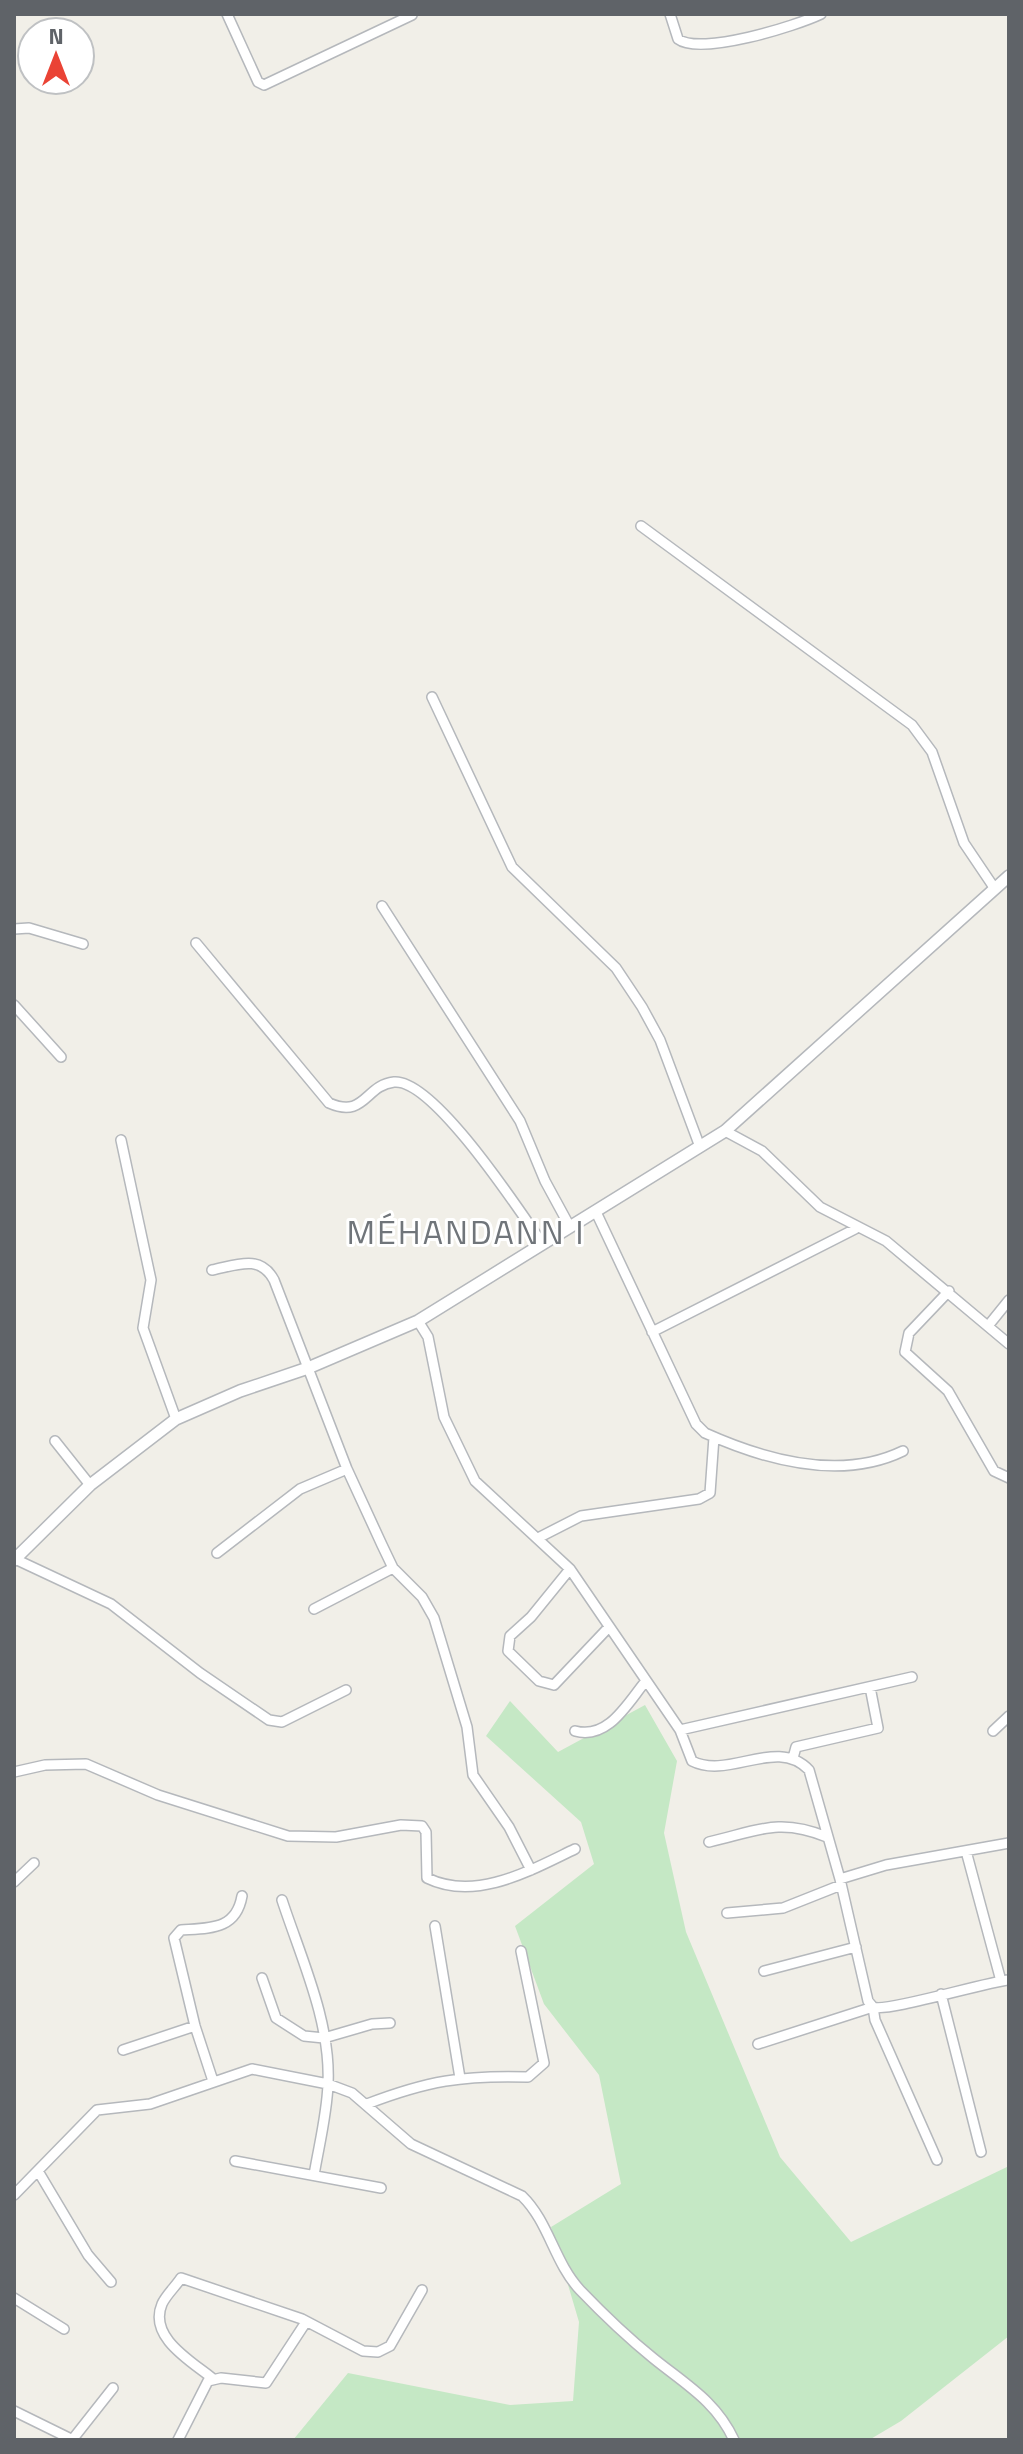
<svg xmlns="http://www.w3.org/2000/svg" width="1023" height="2454" font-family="'Titillium Web',sans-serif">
<rect width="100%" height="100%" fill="#f1efe8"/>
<path fill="#c5e8c5" d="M510,1701l48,51 87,-47 32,56 -13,72 22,99 94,225 71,85 158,-76v170l-108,85 -32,19h-576l55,-67 162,32 63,-4 6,-79 -28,-95 70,-43 -22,-109 -55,-71 -29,-78 79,-62 -13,-42 -95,-86z"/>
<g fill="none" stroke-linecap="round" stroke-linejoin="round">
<defs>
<path id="minor" d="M227,14l31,68 6,3 148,-70
M670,14l8,25c22,17 118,-13 143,-25
M641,526l271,199 20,27 32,91 31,46
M432,697l80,170 104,101 26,39 18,33 40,107
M382,906l138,215 25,60 25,46
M14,929l15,-1 54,16
M196,943l133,160c36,16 36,-18 65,-21 39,-4 125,128 148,161
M14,1005l47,52
M725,1131l37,20 58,56 66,34 123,103
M121,1140l30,140 -8,48 33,91
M596,1212l100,212 9,9c60,27 136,48 198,18
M212,1270c25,-5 48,-16 62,10l73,189 35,76 11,23 29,29 12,21 33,109 6,48 36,52 22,43
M949,1291l-40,42 -4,19 43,39 46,80 15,7
M418,1321l10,16 16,80 31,64 95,88 110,161 12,31c37,19 85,-25 117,9l31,109 28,122 5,6c13,6 112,-25 136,-27
M988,1326l21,-26
M652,1332l203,-103
M55,1441l35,44
M538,1538l43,-22 118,-17 11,-6 4,-56
M217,1553l83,-64 47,-20
M15,1559l96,45 89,69 69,47 13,2 64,-32
M570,1569l-39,48 -21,19 -2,15 31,30 15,4 55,-58
M314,1609l79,-41
M680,1730l232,-53
M575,1731c33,9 52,-27 70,-49
M993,1731l16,-15
M793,1758l3,-11 82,-19 -8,-41
M14,1772l31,-7 41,-1 72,31 130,41 48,1 65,-12 21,1 4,6 1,46c49,24 104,-8 148,-29
M709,1842c48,-11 70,-25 118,-5
M966,1851l35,130
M840,1879l46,-14 123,-22
M14,1882l20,-19
M282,1900c19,58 49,122 46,184 -1,30 -9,61 -14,91
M727,1913l56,-5 58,-23
M435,1926l25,152
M764,1971l92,-24
M262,1978l14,40 28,18 20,2 48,-14 18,-1
M941,1994l40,158
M758,2044l115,-37 2,13 62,140
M123,2050l72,-24
M213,2081l-18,-55 -21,-88 7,-8c29,-2 55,0 61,-34
M367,2104c60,-23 95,-29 161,-27l16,-14 -23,-112
M235,2161l146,27
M38,2171l50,84 23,27
M14,2195l83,-85 53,-6 102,-35 76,15 24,9 59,51 111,52c27,26 32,66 58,94 23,24 47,47 73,68 32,26 63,43 81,82
M14,2298l50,31
M212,2378c-21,-17 -64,-41 -50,-74 4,-9 14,-18 19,-26l121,41 61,32 15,1 12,-6 32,-56
M14,2411l59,29
M72,2440l41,-52
M178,2440l30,-59 13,-3 45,5 40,-61"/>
<path id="tertiary" d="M14,1560l76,-75 86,-66 64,-28 68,-23 110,-47 307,-190 284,-255"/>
</defs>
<use href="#minor" stroke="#b5b8bc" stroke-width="12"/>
<use href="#tertiary" stroke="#b5b8bc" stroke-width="14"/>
<use href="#minor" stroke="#fff" stroke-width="9"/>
<use href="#tertiary" stroke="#fff" stroke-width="11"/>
</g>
<g text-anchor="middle" stroke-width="6" stroke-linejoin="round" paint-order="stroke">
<g font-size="34" letter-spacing="2" fill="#70757a" stroke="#fff">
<text x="466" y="1244">MÉHANDANN I</text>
</g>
</g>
<rect width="1023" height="2454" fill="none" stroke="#5f6368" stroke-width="32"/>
<g transform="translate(56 56)"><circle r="38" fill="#ffffff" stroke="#bfc1c3" stroke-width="2"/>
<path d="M0-6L14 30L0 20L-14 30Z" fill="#ea4335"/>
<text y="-12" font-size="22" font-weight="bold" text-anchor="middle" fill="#5f6368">N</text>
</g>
</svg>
